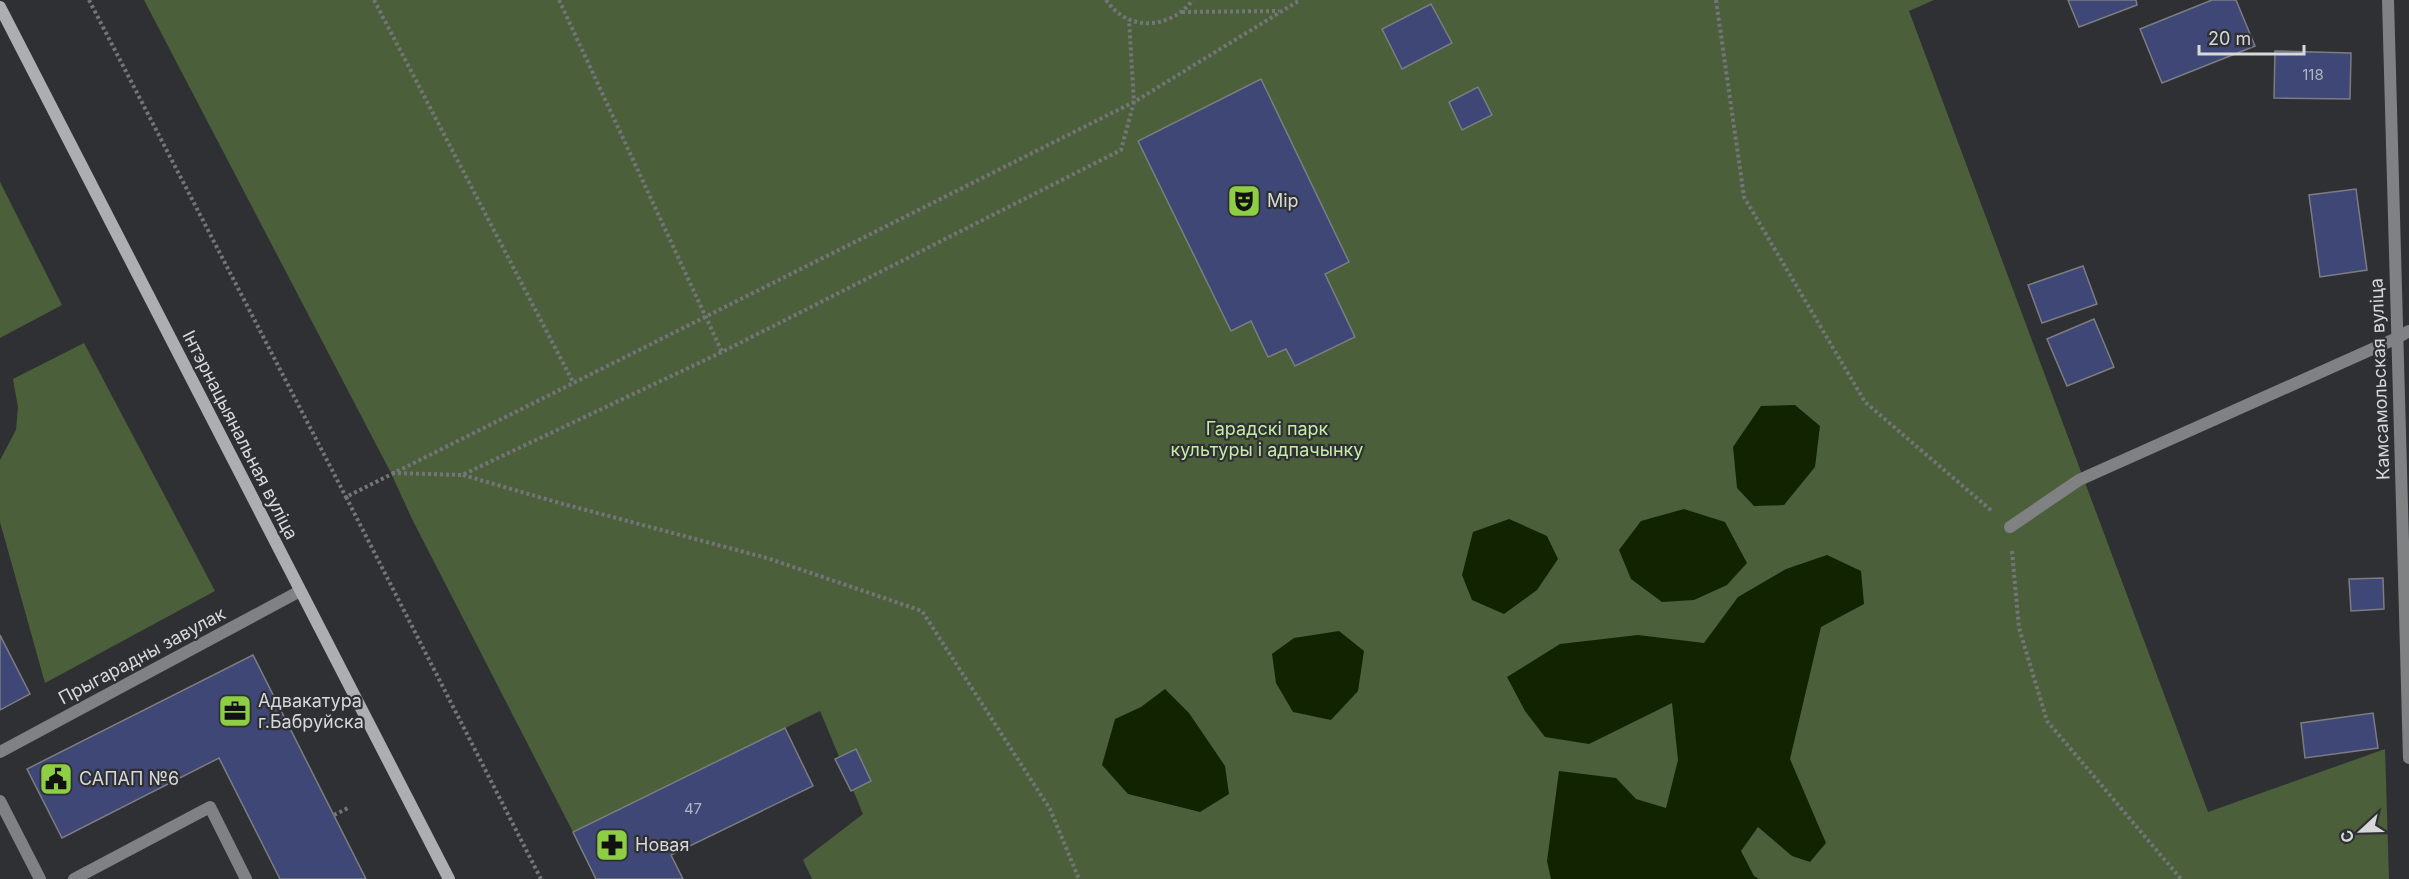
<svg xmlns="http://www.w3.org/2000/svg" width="2409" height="879" font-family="Inter,sans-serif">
<rect width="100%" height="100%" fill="#2f3034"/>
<path fill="#4c5f3b" d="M144,0h1790l-25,11 299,801 177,-63 4,130h-1577l-9,-19 60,-46 -43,-103 -247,121 -161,-313 -21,-46z
M0,182l62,123 -62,33z
M84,343l131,248 -170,92 -45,-161v-62l16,-30 2,-23 -5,-28z"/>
<path fill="#122301" d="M1795,405l25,21 -5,41 -31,38 -30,1 -17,-18 -4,-41 28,-41z
M1684,509l41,13 22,41 -20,22 -33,15 -32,2 -31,-23 -12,-29 22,-29z
M1509,519l38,17 11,23 -21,31 -33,24 -32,-14 -10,-25 11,-43z
M1827,555l34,16 3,33 -43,23 -31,132 36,84 -16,19 -18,-6 -34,-29 -17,24 13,25 5,3h-208l-4,-18 12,-90 57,7 20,21 30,9 12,-48 -6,-57 -83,41 -44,-7 -20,-26 -18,-34 53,-33 78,-9 66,8 34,-46 48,-28z
M1339,631l25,20 -6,40 -27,29 -38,-8 -17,-29 -4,-29 22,-16z
M1165,689l24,24 36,53 4,28 -29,18 -72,-18 -26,-29 13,-46 26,-12z"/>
<path fill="#3e4775" stroke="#7c7d81" stroke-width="1.5" d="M2068,0h68l1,5 -58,22z
M2212,0h24l19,46 -93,37 -22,-54z
M1431,4l21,39 -50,26 -20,-40z
M2275,51l76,2 -1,46 -76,-1z
M1261,79l88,183 -24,12 30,63 -60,29 -9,-17 -18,8 -17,-36 -20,10 -93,-190z
M1478,87l14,28 -30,15 -13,-28z
M2356,189l11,81 -47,7 -11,-82z
M2083,266l14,38 -55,19 -14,-38z
M2094,319l20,48 -47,19 -20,-47z
M2383,578l1,31 -33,2 -2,-32z
M0,635l30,59 -30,16z
M253,655l113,224h-86l-61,-121 -157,80 -35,-69z
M2373,713l5,35 -73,10 -4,-35z
M785,728l28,58 -142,69 12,24h-87l-23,-47z
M856,749l15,32 -20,10 -16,-32z"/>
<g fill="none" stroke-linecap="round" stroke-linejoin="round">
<path stroke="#747578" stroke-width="4" stroke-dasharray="3 3" stroke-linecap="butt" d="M89,0l257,497
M374,0l199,382
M559,0l163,352
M1106,0c23,33 64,29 87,0
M1716,0l28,197 121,205 128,110
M1182,12l97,-1
M392,473l70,2 260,-123 399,-202 13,-48 166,-102
M463,475l93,27 211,56 155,53 128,198 29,70
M2012,551l7,77 28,93 134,158
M334,815l14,-7
M541,879l-195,-382 788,-395 -5,-82"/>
<path stroke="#808183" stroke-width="12" d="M0,801l40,78
M74,879l136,-72 36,72"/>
<path stroke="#808183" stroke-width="12" d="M2388,0l21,758
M2010,527l69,-47 318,-142 12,-7
M0,752l300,-161"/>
<path stroke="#adaeb1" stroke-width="12" d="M0,7l449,872"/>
</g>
<defs>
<symbol id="theatre-square" viewBox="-11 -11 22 22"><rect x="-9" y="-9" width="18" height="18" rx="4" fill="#8dce44" stroke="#2f3034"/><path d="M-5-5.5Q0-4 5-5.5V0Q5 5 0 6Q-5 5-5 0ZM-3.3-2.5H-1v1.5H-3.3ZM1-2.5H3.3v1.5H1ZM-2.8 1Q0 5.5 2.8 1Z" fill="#111"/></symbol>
<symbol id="office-square" viewBox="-11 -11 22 22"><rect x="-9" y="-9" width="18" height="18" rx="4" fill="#8dce44" stroke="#2f3034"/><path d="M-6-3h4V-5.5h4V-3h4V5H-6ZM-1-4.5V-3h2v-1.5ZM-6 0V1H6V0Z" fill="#111"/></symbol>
<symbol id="civic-square" viewBox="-11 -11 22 22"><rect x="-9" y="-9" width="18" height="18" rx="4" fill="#8dce44" stroke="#2f3034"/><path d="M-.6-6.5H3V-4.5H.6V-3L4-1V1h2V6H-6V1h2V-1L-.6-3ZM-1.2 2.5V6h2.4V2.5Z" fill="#111"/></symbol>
<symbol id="pharmacy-square" viewBox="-11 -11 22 22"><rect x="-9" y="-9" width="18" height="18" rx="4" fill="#8dce44" stroke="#2f3034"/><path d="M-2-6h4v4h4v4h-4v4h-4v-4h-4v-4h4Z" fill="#111"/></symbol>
</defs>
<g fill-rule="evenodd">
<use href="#theatre-square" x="1225" y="182" width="38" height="38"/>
<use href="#office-square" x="216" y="692" width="38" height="38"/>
<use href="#civic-square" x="37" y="760" width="38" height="38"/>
<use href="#pharmacy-square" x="593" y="826" width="38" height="38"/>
</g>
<g text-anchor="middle" stroke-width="4.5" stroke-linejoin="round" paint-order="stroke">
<g font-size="15" fill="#b1b4c1">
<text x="2313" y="80">118</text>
<text x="693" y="814">47</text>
</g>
<g font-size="18" fill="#d7d8da" stroke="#2f3034" text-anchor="start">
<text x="1267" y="207">Мір</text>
<text x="258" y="707">Адвакатура<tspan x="258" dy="21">г.Бабруйска</tspan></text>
<text x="79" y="785">САПАП №6</text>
<text x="635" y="851">Новая</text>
</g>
<g font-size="18" fill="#d7d8da" stroke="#2f3034">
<text transform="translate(2380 379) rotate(-92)" y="6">Камсамольская вуліца</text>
<text transform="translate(240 435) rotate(63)" y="6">Інтэрнацыянальная вуліца</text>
<text transform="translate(142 656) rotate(-28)" y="6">Прыгарадны завулак</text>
</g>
<g font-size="18" fill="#c4eda2" stroke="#2f3034">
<text x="1267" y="435">Гарадскі парк<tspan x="1267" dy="21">культуры і адпачынку</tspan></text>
</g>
</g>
<g transform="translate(2361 831) rotate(248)" stroke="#2f3034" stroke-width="4.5" paint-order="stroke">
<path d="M0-4.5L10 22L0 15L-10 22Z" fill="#d7d8da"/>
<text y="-9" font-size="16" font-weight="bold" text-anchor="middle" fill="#d7d8da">С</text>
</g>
<path d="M2199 45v9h105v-9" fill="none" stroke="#d7d8da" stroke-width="3"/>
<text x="2208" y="45" font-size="18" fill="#d7d8da" stroke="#2f3034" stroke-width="4.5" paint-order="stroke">20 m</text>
</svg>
